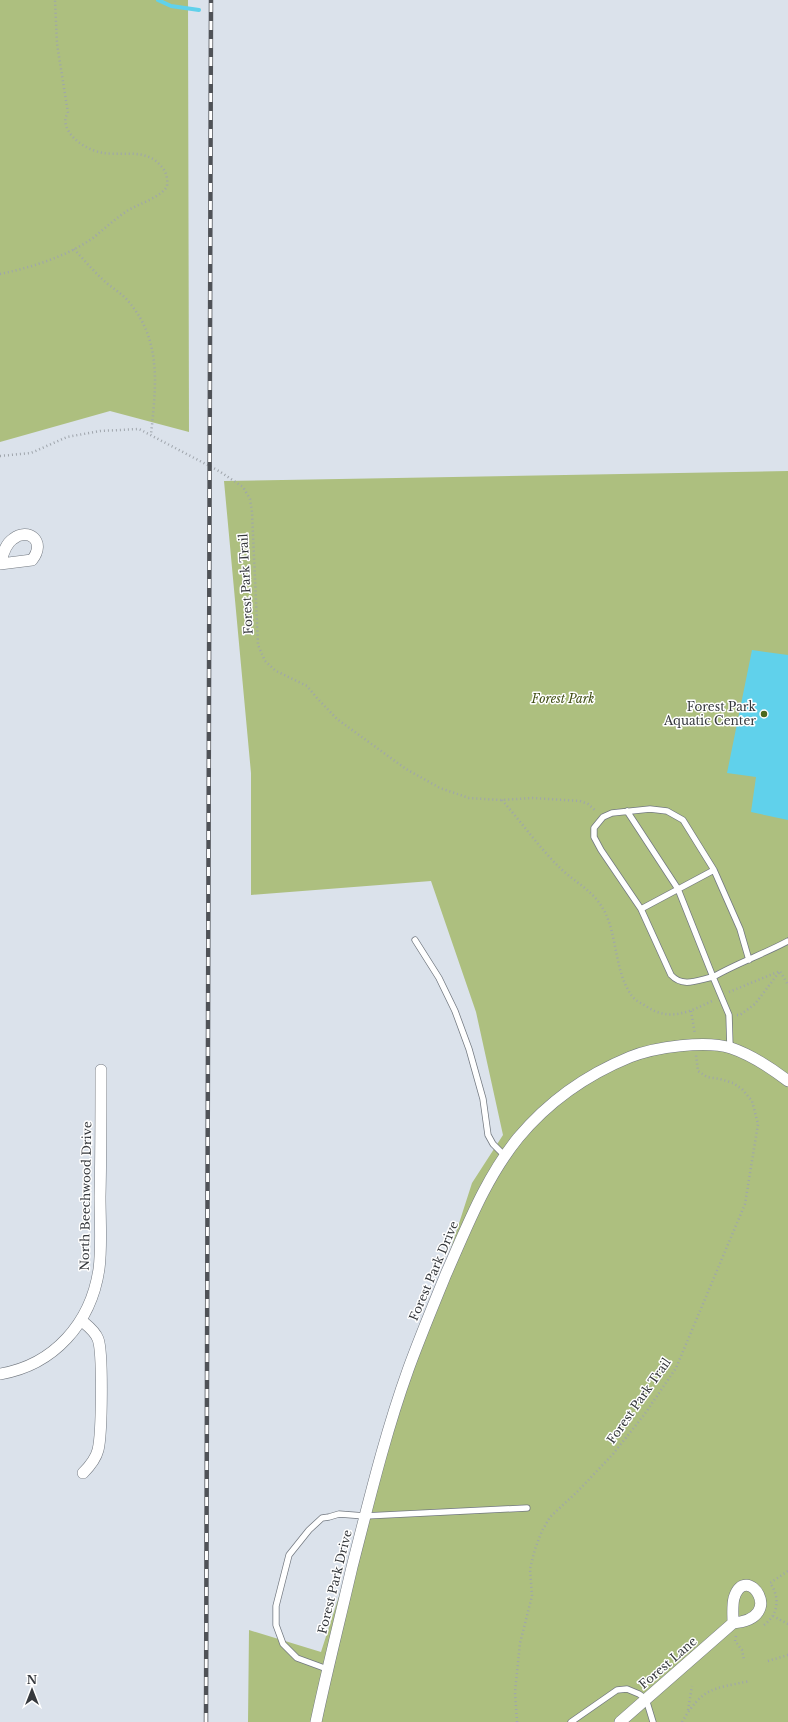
<svg xmlns="http://www.w3.org/2000/svg" width="788" height="1722" font-family="'Libre Baskerville',serif">
<rect width="100%" height="100%" fill="#dbe2eb"/>
<path fill="#adbf7f" d="M0,0h188l1,432 -79,-21 -110,31z
M788,471v1251h-540l1,-92 72,22 151,-469 31,-48 -27,-123 -45,-131 -180,14v-122l-27,-292z"/>
<path fill="#60d1eb" d="M752,650l36,5v165l-37,-8 5,-35 -29,-4z"/>
<g fill="none" stroke-linecap="round" stroke-linejoin="round">
<path stroke="#60d1eb" stroke-width="4" d="M158,0l13,6 28,4"/>
<defs>
<path id="lane" d="M627,811l51,78 35,88c-15,3 -30,11 -42,-2l-30,-66 -40,-59 -7,-13v-9l9,-11 9,-4 38,-4 17,2 16,9 31,50 26,59 9,31
M641,909l73,-39
M415,940l24,38 16,33 14,38 14,50 5,36 5,9 12,12
M730,1047l-1,-32 -16,-38c24,-14 51,-23 75,-36
M327,1669l-30,-11 -14,-14 -7,-19v-19l13,-51 20,-25 13,-12 7,-1 10,-3 26,2 162,-8
M571,1722l46,-32 10,-1 12,5 7,5 7,23"/>
<path id="street" d="M0,564l32,-4c15,-19 -4,-33 -19,-21 -8,5 -10,16 -13,25
M82,1321c6,5 13,10 16,18 5,13 4,95 0,111 -2,8 -9,17 -15,23
M0,1374c54,-9 91,-51 99,-105 3,-23 1,-48 1,-72 1,-42 1,-85 1,-127
M316,1722c11,-52 24,-103 36,-155 17,-66 33,-133 56,-197 12,-33 25,-64 38,-96 21,-47 39,-95 72,-136 30,-36 68,-63 112,-81 25,-10 76,-17 101,-9 21,7 40,20 57,33
M620,1722l113,-99c55,-4 13,-63 1,-25 -2,8 -1,17 -1,25"/>
</defs>
<use href="#lane" stroke="#737981" stroke-width="7"/>
<use href="#street" stroke="#737981" stroke-width="12"/>
<path stroke="#9fa5ac" stroke-width="2.5" stroke-dasharray="1 3" stroke-linecap="butt" d="M74,249c9,10 18,20 27,29 9,9 21,15 28,24 33,39 27,85 22,132
M0,274c33,-7 65,-17 93,-36 11,-9 22,-19 34,-27 11,-7 35,-14 40,-25 1,-8 -1,-15 -6,-20 -15,-18 -37,-10 -58,-13 -12,-2 -29,-11 -35,-23 -3,-5 -4,-12 0,-17l-11,-69 -2,-44
M0,456l31,-3 36,-16 33,-6 39,-2 80,42 24,16 7,12 2,13 6,133 7,16 11,10 31,15 10,12 20,21 69,50 34,19 29,10 33,2 31,-2 47,3 8,3 8,7
M502,800c19,22 37,47 57,67 13,13 31,22 41,37 18,25 13,63 30,89 3,6 10,10 16,13 24,17 45,5 68,-6
M729,992l51,-21
M691,1011l4,23
M737,1015h3l15,-11 25,-33 8,14
M773,1616l15,8
M764,1625c15,-11 16,-28 6,-42l18,-12
M736,1636l-1,5 7,9 2,10
M768,1661l20,-6
M688,1710l4,-24
M517,1722l-2,-30 5,-49 12,-47 -2,-27 5,-20 7,-18 8,-14 28,-26 35,-37 31,-39 32,-47 69,-164 13,-80 -6,-23 -10,-12 -9,-6 -13,-4 -13,-2 -9,-6 -2,-16
M682,1722c21,-35 30,-33 68,-41"/>
<use href="#lane" stroke="#fff" stroke-width="5.5"/>
<use href="#street" stroke="#fff" stroke-width="11"/>
<defs>
<path id="rail" d="M206,1722l5,-1722"/>
</defs>
<use href="#rail" stroke="#4f5257" stroke-width="4.5"/>
<use href="#rail" stroke="#fff" stroke-width="3" stroke-dasharray="9" stroke-linecap="butt"/>
</g>
<circle fill="#4c691d" stroke="#fff" stroke-width="1.5" cx="764" cy="714" r="4"/>
<g text-anchor="middle" stroke-width="3" stroke-linejoin="round" paint-order="stroke">
<g font-size="12" fill="#36393d" stroke="#fff">
<text transform="translate(246 584) rotate(-93)" y="4">Forest Park Trail</text>
<text transform="translate(86 1196) rotate(-89)" y="4">North Beechwood Drive</text>
<text transform="translate(434 1271) rotate(-67)" y="4">Forest Park Drive</text>
<text transform="translate(639 1401) rotate(-55)" y="4">Forest Park Trail</text>
<text transform="translate(335 1582) rotate(-76)" y="4">Forest Park Drive</text>
<text transform="translate(668 1663) rotate(-41)" y="4">Forest Lane</text>
</g>
<g font-size="12" font-style="italic" fill="#414f14" stroke="#fff">
<text x="563" y="703">Forest Park</text>
</g>
<g font-size="12" fill="#36393d" stroke="#fff" text-anchor="end">
<text x="756" y="711">Forest Park<tspan x="756" dy="14">Aquatic Center</tspan></text>
</g>
</g>
<g transform="translate(32 1690)" stroke="#ffffff" stroke-width="3" paint-order="stroke">
<path d="M0-3L7 15L0 10L-7 15Z" fill="#36393d"/>
<text y="-6" font-size="11" font-weight="bold" text-anchor="middle" fill="#36393d">N</text>
</g>
</svg>
